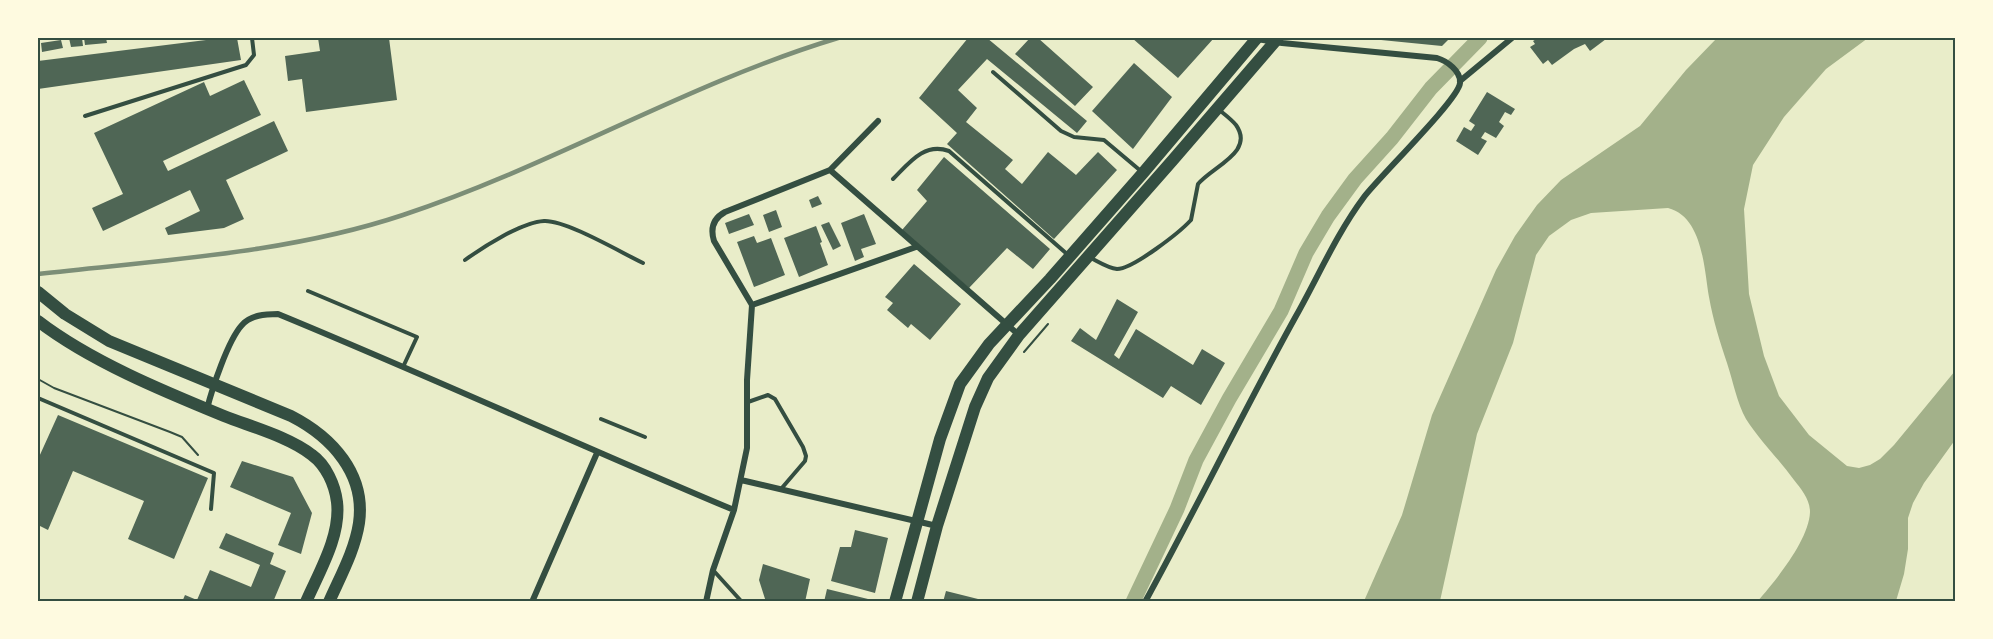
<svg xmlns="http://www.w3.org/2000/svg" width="1993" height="639" font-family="Commissioner,sans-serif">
<rect width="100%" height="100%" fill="#e9edc9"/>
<path fill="#a3b18a" d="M1717,38h151l-42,31 -42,48 -31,48 -9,44 5,85 15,62 15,40 30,39 38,31 12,2 11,-3 10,-6 14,-14 61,-74v69l-31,43 -11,20 -5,15v31l-4,25 -8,27h-138c18,-21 51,-61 52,-89 0,-13 -9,-23 -16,-32 -15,-21 -34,-39 -48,-61 -9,-16 -13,-38 -19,-56 -7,-21 -14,-43 -18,-66 -5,-28 -6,-80 -41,-89l-77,5 -20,7 -22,16 -13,19 -23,88 -36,91 -37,167h-76l38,-86 30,-100 64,-145 19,-34 22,-31 24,-25 79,-54 46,-56z"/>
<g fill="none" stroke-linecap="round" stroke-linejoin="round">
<path stroke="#a3b18a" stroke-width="15" d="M1133,602l44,-93 19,-49 33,-61 52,-88 25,-58 22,-37 27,-37 37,-41 39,-50 49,-50"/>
</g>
<path fill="#4f6655" d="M69,38h13l1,8 -12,1z
M84,38h22l1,5 -22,2z
M222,38h15l4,22 -203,29v-28z
M318,38h71l8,62 -91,12 -4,-33 -14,2 -3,-25 35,-5z
M968,38h19l100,83 -10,12 -90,-74 -29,31 19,18 -11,14 47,38 -8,9 17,15 26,-32 28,23 22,-23 19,18 -63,69 -107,-95 10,-11 -38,-35z
M1030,38h8l55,49 -18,19 -60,-52z
M1132,38h32l3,2 2,-2h45l-36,40z
M1371,38h79l-8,8 -71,-7z
M1538,38h67l1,1 -16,12 -5,-7 -11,5 -22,16 -4,-5 -5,4 -13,-17 5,-3 -2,-3z
M61,40l2,8 -21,4 -1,-9z
M1134,63l38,34 -39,52 -41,-38z
M244,80l17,35 -98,46 5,10 106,-50 14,30 -62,29 18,39 -20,9 -56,7 -3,-7 35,-17 -10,-21 -87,41 -11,-23 31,-14 -29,-61 110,-51 6,14z
M1487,92l28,17 -4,6 -6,-3 -6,10 5,4 -8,12 -11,-6 -4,6 6,3 -9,14 -22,-14 8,-14 7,4 4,-6 -6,-4z
M944,157l106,92 -17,20 -26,-21 -38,40 -67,-58 25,-29 -10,-11z
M818,196l4,8 -10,4 -3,-8z
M776,210l6,17 -13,5 -6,-17z
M749,214l5,11 -25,9 -4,-11z
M864,214l12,30 -15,5 3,8 -9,4 -14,-38z
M829,222l12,24 -8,4 -12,-25z
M816,226l6,16 -2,1 8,22 -29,12 -15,-39z
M754,236l3,7 14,-5 14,37 -31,12 -17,-45z
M914,264l47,40 -31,36 -19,-16 -3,4 -21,-18 6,-7 -8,-6z
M1117,299l21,13 -24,43 5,4 17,-30 57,36 9,-16 23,14 -24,42 -30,-19 -8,12 -92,-57 9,-13 16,12z
M58,415l150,63 -34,81 -46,-20 16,-38 -71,-30 -25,59 -8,-4 -2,5v-74h1z
M242,461l51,16 19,36 -11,41 -23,-9 13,-32 -61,-26z
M855,530l33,8 -13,55 -44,-12 9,-34h11z
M226,533l48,20 -4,11 16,7 -13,31h-91l3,-7 12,5 13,-30 41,17 9,-22 -41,-17z
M763,564l47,15 -5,23h-39l-7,-22z
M827,589l41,10 -1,3h-43z
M946,591l40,10 -1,1h-42z"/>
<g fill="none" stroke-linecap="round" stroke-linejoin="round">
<path stroke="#344e41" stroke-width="2" d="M1024,352l24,-28
M38,379l16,9 116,44 12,5 16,18"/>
<path stroke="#344e41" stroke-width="4" d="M993,72l68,59 13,6 30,3 38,32
M85,116l161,-51 8,-10 -2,-17
M893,179c16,-16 31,-37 56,-28l118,103
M1091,258c8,4 17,10 26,11 16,0 63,-37 74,-49l7,-36c15,-18 57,-32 38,-59 -5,-6 -12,-11 -18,-16
M465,260c18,-13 57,-38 79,-39 22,-1 76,31 99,42
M308,291l109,46 -14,30
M38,398l176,75 -3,36
M748,402l20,-7 7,4 28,48 3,9 -1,5 -24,28
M601,419l44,18
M713,570l29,32"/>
<path stroke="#344e41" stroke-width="6" d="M1460,81l52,-43
M830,170l189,165
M752,305l-38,-64c-4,-13 0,-23 11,-29l105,-42 48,-49
M207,409c5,-20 21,-69 35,-84 9,-10 23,-11 36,-11 153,63 303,132 456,196
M741,480l196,46
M532,602l65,-149
M706,602l7,-32 21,-60 13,-62v-68l5,-75 164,-58
M1145,602c52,-95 99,-192 151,-286 22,-39 41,-83 68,-119 15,-20 95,-98 96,-114 1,-12 -13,-22 -23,-25l-155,-15 -25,-4"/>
<path stroke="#344e41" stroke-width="12" d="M38,292l27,22 44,27 182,75c41,21 75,58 68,107 -4,27 -19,54 -30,79
M38,321c52,40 125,70 186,95 28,11 65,21 88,39 14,10 23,30 25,47 4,34 -18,70 -31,100
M895,602l45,-163 20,-55 29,-40 61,-65 93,-106 114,-135
M917,602l20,-76 38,-119 13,-29 31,-43 153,-174 106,-123"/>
<path stroke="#7c8e77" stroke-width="4.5" d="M38,274c121,-14 248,-20 365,-59 149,-49 285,-132 435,-177"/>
</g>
<rect width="1993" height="639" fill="none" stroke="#fefae0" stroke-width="78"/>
<rect x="39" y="39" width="1915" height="561" fill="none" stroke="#344e41" stroke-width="2"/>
</svg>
